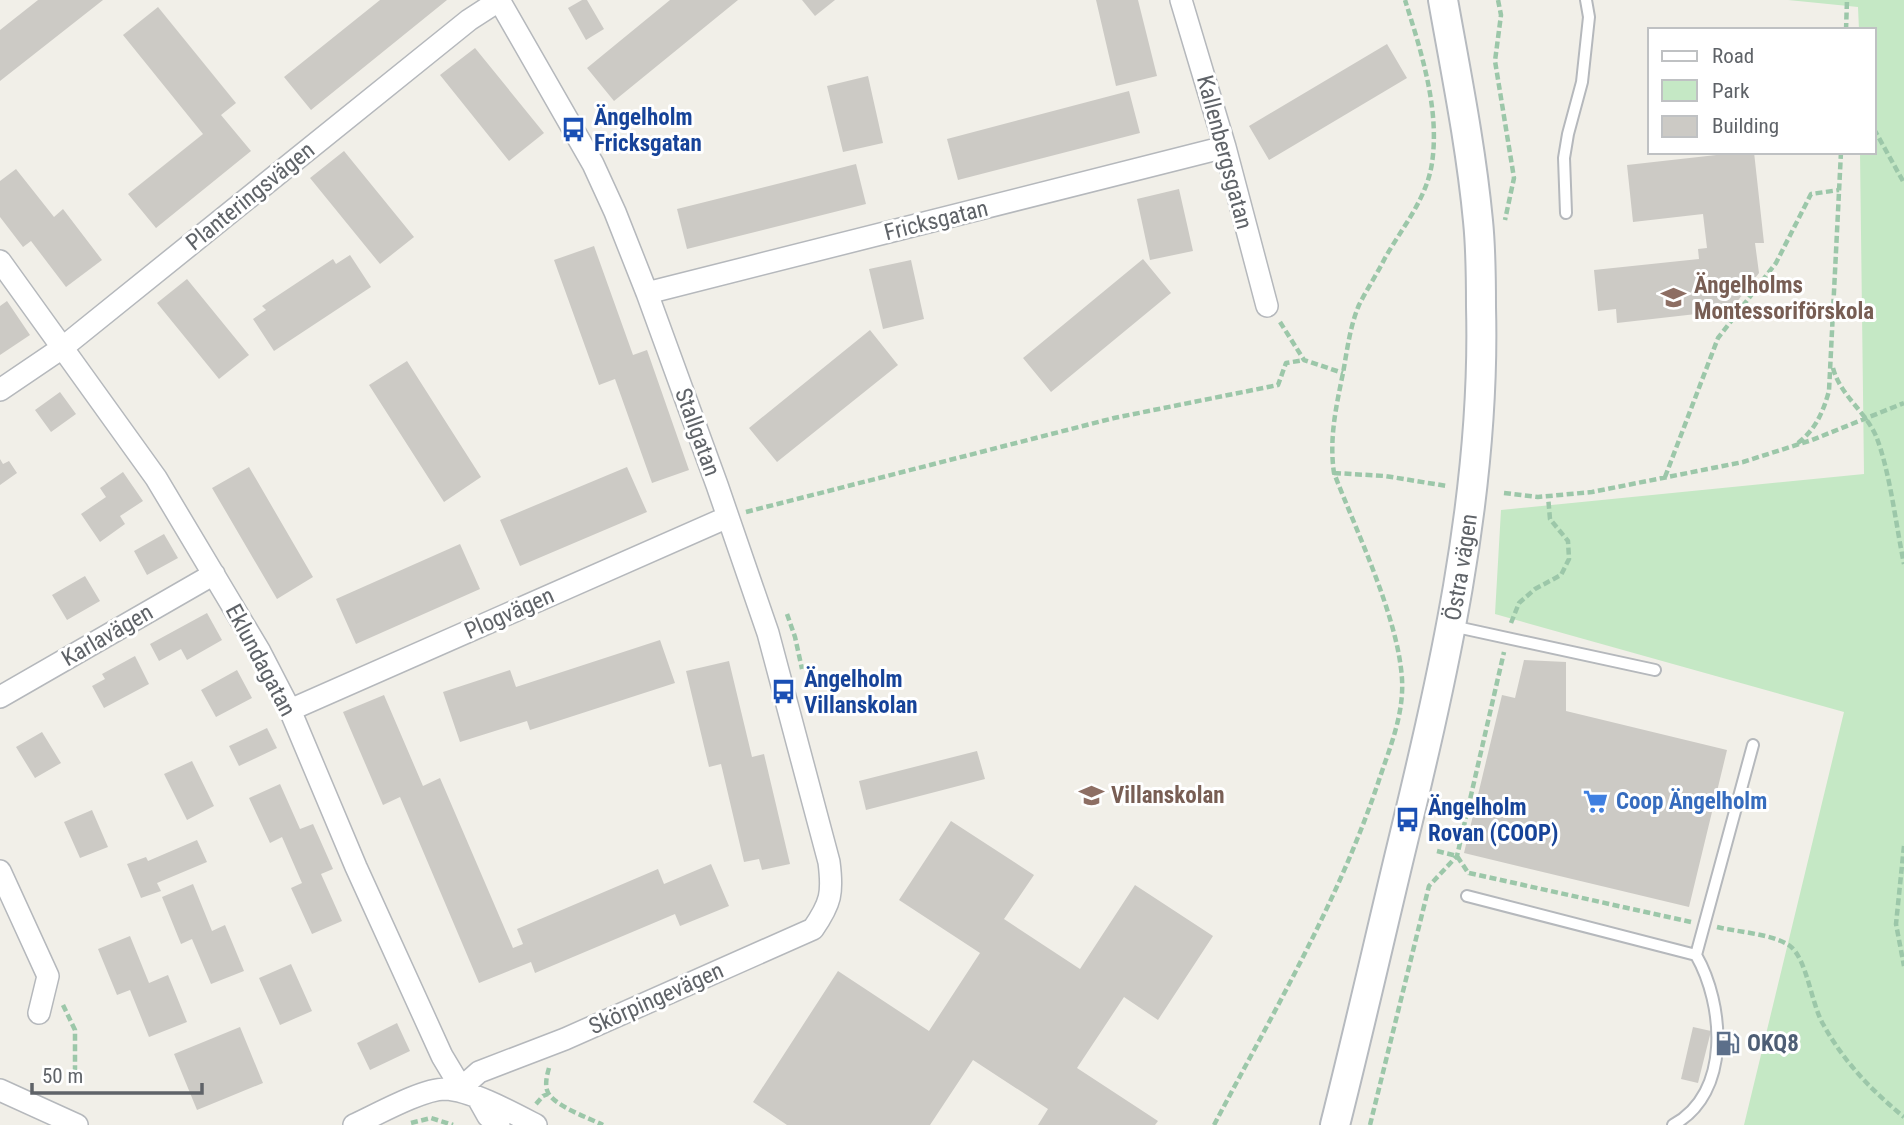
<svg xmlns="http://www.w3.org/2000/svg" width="1904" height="1125" font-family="'Roboto Condensed',sans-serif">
<rect width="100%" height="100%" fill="#f1efe8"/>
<path fill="#c5e8c5" d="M1788,0h116v1125h-160l100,-413 -349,-98 6,-104 363,-36 -4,-322h14v-122h-15l-1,-23z"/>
<path fill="#cccac5" d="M38,0h65l-103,81v-51z
M380,0h67l-136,110 -27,-33z
M582,0h5l17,29 -18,11 -18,-32z
M670,0h68l-124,101 -27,-33z
M802,0h33l-20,16z
M1096,0h42l19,76 -41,10z
M158,7l78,96 -15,12 30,36 -95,77 -28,-34 75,-60 -80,-99z
M1387,44l20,34 -138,82 -20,-34z
M475,48l69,85 -35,28 -69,-86z
M868,76l15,67 -40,9 -16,-66z
M1129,91l11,42 -182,47 -11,-41z
M344,151l70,86 -34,27 -70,-86z
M1743,152h11l10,91h-9l4,30 -26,34 -28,3v3l-88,10 -1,-14 -18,2 -4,-41 105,-11 -1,-10 9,-1 -4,-34 -70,8 -6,-57z
M856,164l10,40 -179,45 -10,-40z
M16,169l38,48 9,-8 39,51 -36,27 -35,-46 -8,6 -23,-30v-36z
M1179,189l14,62 -43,9 -13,-61z
M594,246l39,109 14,-5 42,120 -37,13 -37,-104 -16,6 -45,-125z
M350,255l21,32 -97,64 -21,-32 13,-9 -4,-4 71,-47 3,5z
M1143,259l28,34 -120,99 -28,-34z
M911,260l13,59 -41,10 -14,-60z
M187,279l62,76 -30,24 -62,-76z
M7,301l23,34 -30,20v-49z
M870,330l28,35 -121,97 -28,-34z
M407,361l74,116 -37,25 -75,-117z
M60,392l16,22 -25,18 -16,-22z
M0,459l3,5 6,-3 8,12 -17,12z
M249,467l64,110 -36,22 -65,-111z
M627,467l20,45 -127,54 -20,-46z
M123,472l20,29 -23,15 5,8 -25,18 -19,-28 25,-17 -6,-9z
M164,534l14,24 -31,17 -13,-24z
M460,544l20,45 -124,55 -20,-45z
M85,576l15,25 -33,19 -15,-25z
M207,613l15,27 -35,20 -6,-11 -22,12 -9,-17z
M660,640l15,43 -145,47 -3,-9 -67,21 -17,-50 67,-22 6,17z
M135,656l14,28 -45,24 -12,-22 13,-7 -3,-5z
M1524,660l42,2v49l161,39 -38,157 -225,-54 38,-158 13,3z
M729,661l23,96 12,-3 26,110 -28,6 -3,-11 -15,3 -23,-98 -12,3 -23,-96z
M237,670l15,28 -36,19 -15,-27z
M384,695l39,91 17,-8 73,170 10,-4 -6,-15 141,-60 6,15 47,-20 18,42 -49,20 -5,-12 -140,59 -4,-11 -52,21 -79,-186 -17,8 -40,-93z
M267,728l10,20 -38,18 -10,-20z
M42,732l19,31 -26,15 -19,-31z
M977,751l8,28 -119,31 -7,-29z
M192,761l22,45 -27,14 -23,-46z
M280,784l20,45 13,-5 20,45 -12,5 21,47 -30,13 -21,-46 11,-5 -20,-46 -12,6 -21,-45z
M92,810l16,37 -28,11 -16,-36z
M951,821l83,54 -30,44 76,50 55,-84 78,51 -55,84 -34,-23 -47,71 81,53 -3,4h-117l10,-16 -75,-49 -43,65h-143l-34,-23 85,-131 91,60 51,-78 -81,-53z
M197,840l10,22 -50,21 4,8 -20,7 -14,-34 19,-7 2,4z
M193,884l19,47 13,-6 19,46 -33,13 -19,-45 -11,5 -19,-47z
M130,936l19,47 19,-8 19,47 -38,15 -19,-47 -13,5 -19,-46z
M291,964l21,47 -32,14 -21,-47z
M397,1023l13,28 -40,19 -13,-27z
M240,1027l23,56 -66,27 -23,-56z
M1693,1027l18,4 -13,52 -17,-4z"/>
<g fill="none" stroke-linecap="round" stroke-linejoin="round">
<defs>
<path id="lane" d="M1566,213l-2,-55 4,-24 14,-52 7,-65 -3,-17
M1452,626l203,44
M1467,896l229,59c28,49 36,138 -23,170
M1696,955l57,-210"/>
<path id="street" d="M1181,0l44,147 42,159
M0,261l156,217 104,174 30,58 66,157 86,189 21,35
M647,293l578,-146
M0,390l62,-42 407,-328 31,-20
M0,697l214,-123
M290,710l438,-193
M0,871l48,105 -9,37
M0,1090l77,35
M463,1091l7,-11 9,-8 86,-33 248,-110c18,-26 20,-36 16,-67l-61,-229 -51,-148 -70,-192 -32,-81 -22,-48 -94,-164
M479,1100l9,16 11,9
M354,1125c22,-10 68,-36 91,-36 26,1 68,24 91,36"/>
<g id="secondary">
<path id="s1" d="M1335,1125c22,-87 42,-175 63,-263 44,-182 88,-366 83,-555 0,-28 0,-57 -3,-86 -7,-74 -22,-148 -35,-221"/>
</g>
</defs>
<use href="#lane" stroke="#b5b8bc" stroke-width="14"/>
<use href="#street" stroke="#b5b8bc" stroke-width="24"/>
<use href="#secondary" stroke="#b6babf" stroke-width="32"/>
<path stroke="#9cc7a9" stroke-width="4.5" stroke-dasharray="7 3.5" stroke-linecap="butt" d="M1498,0l3,15 -6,46 19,117 -9,42
M1846,30l1,-30
M1874,129l30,54
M1280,322l24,38 39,13
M1833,368c7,27 32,43 43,68 14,35 20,90 28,128
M1798,443c18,-14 25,-31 31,-52l12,-239
M1334,473l51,3 62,10
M1665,477l53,-139 58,-75 35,-69 28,-4
M1504,493l34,4 54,-5 151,-30 69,-22 92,-37
M746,512l368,-94 164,-33 8,-22 18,-3
M787,614l8,23 7,32
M1511,623l8,-20 16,-14 26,-14 8,-16 -1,-18 -18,-22 -2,-23
M1434,826l8,2
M1904,846l-8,78 8,42
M1437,851l20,5 12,18
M1469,873l222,49
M1717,927c20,5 57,7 73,19 17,13 21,57 33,78 21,38 48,66 81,93
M63,1005l12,25v42
M549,1068c-2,7 -4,15 -2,22 4,15 42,28 56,35
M536,1104l7,-8 5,-2
M411,1123l20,-5 22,7
M1214,1125c60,-114 126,-226 166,-348 11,-32 24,-64 22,-98 -4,-62 -45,-146 -68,-206 -5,-34 2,-66 9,-100 4,-22 7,-47 16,-68 8,-16 18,-31 26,-47 17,-30 42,-60 47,-95 8,-54 -11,-112 -27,-163
M1370,1125l59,-239 28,-30 47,-204"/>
<use href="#lane" stroke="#fff" stroke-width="10"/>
<use href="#street" stroke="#fff" stroke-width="21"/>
<use href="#secondary" stroke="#fff" stroke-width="28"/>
</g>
<defs>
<symbol id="bus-bare" viewBox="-9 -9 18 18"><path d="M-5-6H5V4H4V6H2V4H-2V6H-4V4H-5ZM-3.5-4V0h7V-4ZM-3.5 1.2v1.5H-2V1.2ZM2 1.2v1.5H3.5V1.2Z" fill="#1a4fb4" stroke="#fff" stroke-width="2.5" paint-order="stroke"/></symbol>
<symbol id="school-bare" viewBox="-9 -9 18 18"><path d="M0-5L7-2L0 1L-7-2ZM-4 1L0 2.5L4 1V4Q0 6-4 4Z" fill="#8d6e63" stroke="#fff" stroke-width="2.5" paint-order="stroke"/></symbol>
<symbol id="supermarket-bare" viewBox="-9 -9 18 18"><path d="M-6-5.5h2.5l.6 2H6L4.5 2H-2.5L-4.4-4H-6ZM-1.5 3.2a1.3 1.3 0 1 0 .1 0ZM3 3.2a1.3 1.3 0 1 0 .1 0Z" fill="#3f7fe0" stroke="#fff" stroke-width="2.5" paint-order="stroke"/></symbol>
<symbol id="fuel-bare" viewBox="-9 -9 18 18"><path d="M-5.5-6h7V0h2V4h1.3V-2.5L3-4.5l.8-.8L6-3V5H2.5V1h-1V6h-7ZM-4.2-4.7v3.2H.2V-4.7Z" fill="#5c6f8a" stroke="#fff" stroke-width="2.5" paint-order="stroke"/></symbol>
</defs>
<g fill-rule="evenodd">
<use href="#bus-bare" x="556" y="112" width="35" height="35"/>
<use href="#school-bare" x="1656" y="280" width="35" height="35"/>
<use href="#bus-bare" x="766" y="674" width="35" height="35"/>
<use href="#school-bare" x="1074" y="778" width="35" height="35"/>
<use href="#supermarket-bare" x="1578" y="784" width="35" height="35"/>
<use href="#bus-bare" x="1390" y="802" width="35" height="35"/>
<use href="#fuel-bare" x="1710" y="1026" width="35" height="35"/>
</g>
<g text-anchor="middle" stroke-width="6" stroke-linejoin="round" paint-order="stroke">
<g font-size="23" font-weight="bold" fill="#164399" stroke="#fff" text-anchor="start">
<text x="594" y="125">Ängelholm<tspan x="594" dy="26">Fricksgatan</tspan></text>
<text x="804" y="687">Ängelholm<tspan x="804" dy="26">Villanskolan</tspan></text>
<text x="1428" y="815">Ängelholm<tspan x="1428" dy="26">Rovan (COOP)</tspan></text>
</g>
<g font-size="23" fill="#5f6368" stroke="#fff">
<text transform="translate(1225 152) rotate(75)" y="8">Kallenbergsgatan</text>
<text transform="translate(250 196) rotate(-39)" y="8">Planteringsvägen</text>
<text transform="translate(936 220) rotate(-14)" y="8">Fricksgatan</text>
<text transform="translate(698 432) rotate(70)" y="8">Stallgatan</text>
<text dy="8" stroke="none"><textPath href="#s1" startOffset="572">Östra vägen</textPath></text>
<text transform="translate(509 613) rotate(-24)" y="8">Plogvägen</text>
<text transform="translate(107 635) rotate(-30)" y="8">Karlavägen</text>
<text transform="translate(261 660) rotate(62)" y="8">Eklundagatan</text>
<text transform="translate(656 998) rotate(-24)" y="8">Skörpingevägen</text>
</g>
<g font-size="23" font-weight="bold" fill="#785e54" stroke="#fff" text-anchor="start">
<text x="1694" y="293">Ängelholms<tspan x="1694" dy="26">Montessoriförskola</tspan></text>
<text x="1111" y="803">Villanskolan</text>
</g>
<g font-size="23" font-weight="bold" fill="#366cbe" stroke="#fff" text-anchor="start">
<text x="1616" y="809">Coop Ängelholm</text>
</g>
<g font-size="23" font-weight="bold" fill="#4e5e75" stroke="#fff" text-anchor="start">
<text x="1747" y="1051">OKQ8</text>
</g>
</g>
<rect x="1648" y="28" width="228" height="126" fill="#ffffff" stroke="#bfc1c3" stroke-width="2"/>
<rect x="1662" y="51" width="35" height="10" fill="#ffffff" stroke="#bfc1c3" stroke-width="2"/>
<text x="1712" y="63" font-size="21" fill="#5f6368">Road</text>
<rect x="1662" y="80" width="35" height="21" fill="#c5e8c5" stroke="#bfc1c3" stroke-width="2"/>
<text x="1712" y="98" font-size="21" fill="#5f6368">Park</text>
<rect x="1662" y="116" width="35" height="21" fill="#cccac5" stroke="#bfc1c3" stroke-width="2"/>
<text x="1712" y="133" font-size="21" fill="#5f6368">Building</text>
<path d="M32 1083v10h170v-10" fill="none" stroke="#5f6368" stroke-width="3.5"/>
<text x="42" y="1083" font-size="21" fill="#5f6368" stroke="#ffffff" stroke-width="5" paint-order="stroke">50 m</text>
</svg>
